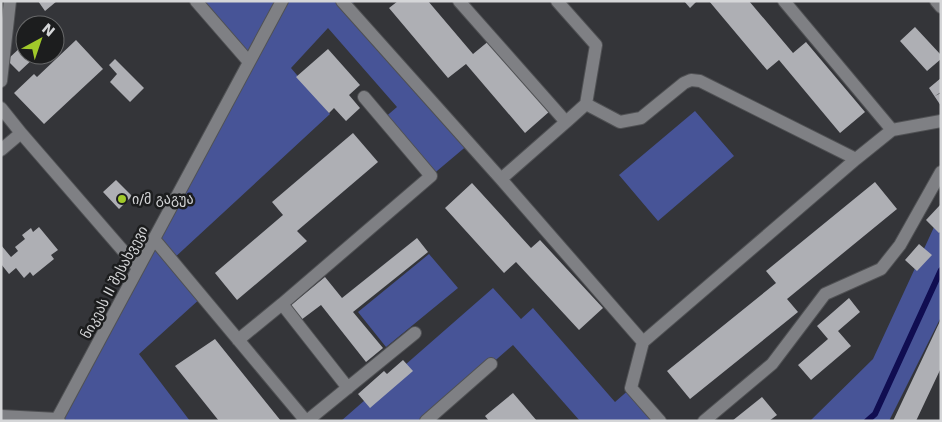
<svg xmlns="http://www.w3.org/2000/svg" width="942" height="422" font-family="'DejaVu Sans','Noto Sans Georgian',sans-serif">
<rect width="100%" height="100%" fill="#343539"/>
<path fill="#475497" d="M196,1h159l-7,6 121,137 -38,32 -48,-57 14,-12 -69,-79 -37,40 39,46 -158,146 30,37 -63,57 51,67h-131l190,-359z
M695,111l39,45 -76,65 -39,-46z
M941,212v105l-52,104h-79l63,-62z
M429,254l29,34 -72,59 -28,-35z
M493,288l28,31 12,-11 82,94 16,-14 29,33h-80l-67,-76 -87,76h-85z"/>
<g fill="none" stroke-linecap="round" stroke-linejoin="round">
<path stroke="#100d51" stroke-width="6" d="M867,421l8,-7 66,-144"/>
</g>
<path fill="#aeafb4" d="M38,1h19l-12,10z
M398,1h30l45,53 17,-14 60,71 -25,22 -59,-69 -18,14 -59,-70z
M684,1h13l-7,7z
M709,1h40l44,52 13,-11 59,70 -25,21 -61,-73 -12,10z
M915,27l26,28v4l-14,12 -27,-30z
M76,40l27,29 -59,55 -30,-31 20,-19 3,3z
M23,45l2,2v8h8l2,2 -16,15 -12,-12z
M328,49l32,36 -11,10 11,13 -14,13 -12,-13 -5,5 -33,-36z
M115,59l29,29 -14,14 -20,-20 7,-8 -8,-9z
M941,78v14l-6,4 6,-3v13l-12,-18z
M353,133l25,29 -81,69 10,10 -70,59 -22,-27 68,-58 -11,-13z
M116,180l16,16 -13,13 -16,-17z
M875,182l22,27 -110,90 11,13 -108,87 -23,-28 109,-88 -10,-12z
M472,183l59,65 9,-8 63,68 -24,22 -63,-68 -12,11 -59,-65z
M941,204v27l-2,2 -13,-13z
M39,227l19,23 -7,5 3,4 -21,17 -3,-4 -6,6 -8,-10 -7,6 -8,-10v-19l10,12 7,-6 -3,-4 10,-8 -3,-4 9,-7 2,4z
M417,238l11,14 -75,60 30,36 -17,14 -45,-57 -20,15 -11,-14 35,-29 17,21z
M919,244l13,11 -15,16 -12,-11z
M849,298l11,14 -22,19 13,15 -40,34 -13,-15 30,-26 -11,-13z
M941,319v49l-25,53h-23z
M215,339l66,82h-62l-44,-55z
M403,360l10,11 -43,37 -12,-14 26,-23 3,3z
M513,393l24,28h-48l-4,-5z
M762,397l15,18 -8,6h-37z"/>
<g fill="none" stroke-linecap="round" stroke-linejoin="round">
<defs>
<path id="minor" d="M196,1l53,61
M342,1l159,178 142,163
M459,1l107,121 -65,57
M557,1l39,44 -10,59
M784,1l108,129 49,-9
M936,1l5,6
M1,81l9,-80
M1,108l20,25
M566,122l20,-18 34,18 21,-4 43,-35 7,-3 9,1 156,78
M1,150l20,-17 117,135
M154,239l152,182
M282,304l66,84
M238,340l44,-36 149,-128 -67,-79
M1,416l56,3 2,2
M57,419l225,-418
M307,421l108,-88
M426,421l65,-57
M660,421l-29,-33 12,-46 213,-183 36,-29
M704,421l68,-57 53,-70 56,-25 19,-24 41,-73"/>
</defs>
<use href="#minor" stroke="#505154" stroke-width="14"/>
<use href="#minor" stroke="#7f8084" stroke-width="12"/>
</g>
<circle fill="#a1c92a" stroke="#1c1d1e" stroke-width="2" cx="122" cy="199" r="5"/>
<g text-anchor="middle" stroke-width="5" stroke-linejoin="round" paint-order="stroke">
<g font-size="14" fill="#d5d6d8" stroke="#1c1d1e" text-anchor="start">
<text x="132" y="204">ი/მ გაგუა</text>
</g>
<g font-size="14" fill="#d5d6d8" stroke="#1c1d1e">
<text transform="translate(114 282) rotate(-62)" y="5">ნიკეას II შესახვევი</text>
</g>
</g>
<rect width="942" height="422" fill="none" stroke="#d5d6d8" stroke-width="5"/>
<g transform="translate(40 40) rotate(40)"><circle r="24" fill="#1c1d1e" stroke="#666768"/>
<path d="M0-4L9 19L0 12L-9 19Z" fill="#a1c92a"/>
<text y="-8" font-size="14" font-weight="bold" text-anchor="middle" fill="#d5d6d8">N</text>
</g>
</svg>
